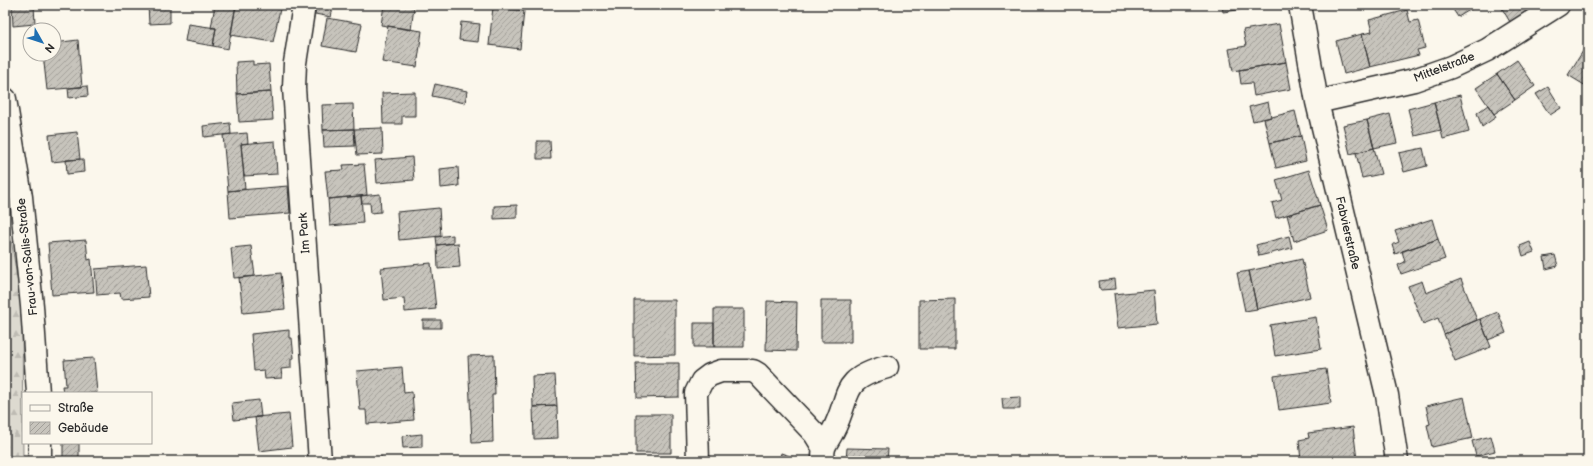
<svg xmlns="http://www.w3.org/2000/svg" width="1593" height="466" font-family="'Balsamiq Sans',sans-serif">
<defs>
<pattern id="forest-firs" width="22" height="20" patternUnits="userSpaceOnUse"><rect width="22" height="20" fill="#dddad0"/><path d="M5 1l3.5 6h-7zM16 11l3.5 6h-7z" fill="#bebbb3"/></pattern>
<pattern id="building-hatch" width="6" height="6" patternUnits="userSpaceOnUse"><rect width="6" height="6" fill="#c7c4bc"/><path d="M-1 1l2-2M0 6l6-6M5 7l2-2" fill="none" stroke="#a29f99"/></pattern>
</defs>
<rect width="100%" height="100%" fill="#fbf7ec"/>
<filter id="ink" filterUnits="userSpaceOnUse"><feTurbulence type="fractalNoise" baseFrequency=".025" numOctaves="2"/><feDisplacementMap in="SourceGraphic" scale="8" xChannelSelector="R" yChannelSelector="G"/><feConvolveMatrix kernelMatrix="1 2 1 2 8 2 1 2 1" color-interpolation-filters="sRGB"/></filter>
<g filter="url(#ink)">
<path fill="url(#forest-firs)" stroke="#84827e" d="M5,201l17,108 1,152h-18z"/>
<path fill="url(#building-hatch)" stroke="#2b2b2b" d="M12,5h22l1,19 -22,2z
M148,5h22v18l-21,1z
M215,5h21l-8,44 -15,-3 3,-18h-5z
M236,5h22l22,4 -7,33 -42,-7z
M258,5h22v4z
M316,5l17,2 -2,10 -16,-3z
M384,5l30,2 -3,23 -30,-5z
M1222,5h52l-51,7z
M1450,5h28l-20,12z
M1500,5h36l-26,17z
M493,7l31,4 -4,38 -31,-4z
M1407,10l3,12 8,-2 7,28 -8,2 2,5 -49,12 -8,-33 10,-2 -3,-12z
M327,18l35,6 -6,28 -34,-6z
M461,22l19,2 -2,18 -19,-2z
M188,24l28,4 -3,18 -28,-5z
M1279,24l7,38 -53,9 -4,-22 17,-3 -3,-16z
M388,26l34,5 -5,36 -35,-5z
M1362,34l8,33 -26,7 -8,-33z
M78,40l4,47 -35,3 -4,-36h11v-11z
M1588,43v39l-2,4 -18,-11z
M1517,60l18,26 -20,14 -18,-26z
M253,61v4l16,-1 2,28 -34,2 -1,-32z
M1286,62l5,27 -37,7 -2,-13 -11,1 -2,-14z
M1497,74l18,26 -21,14 -18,-26z
M435,84l32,7 -2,12 -33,-7z
M87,86l1,10 -19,2 -1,-10z
M1548,87l13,21 -11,7 -14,-21z
M271,92l2,28 -34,2 -2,-28z
M415,92v24h-13v8h-19l-1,-31z
M1460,95l9,37 -26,7 -9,-37z
M1268,102l3,15 -18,4 -4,-14z
M1434,102l7,28 -26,6 -7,-27z
M353,104l1,25 -31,1 -1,-25z
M1488,105l8,12 -14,10 -5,-14z
M1295,111l6,25 -31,7 -6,-24z
M1390,114l7,29 -23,5 -7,-28z
M1367,120l7,28 -24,6 -7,-29z
M230,123l1,11 -27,3 -1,-11z
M382,128l1,26 -26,1 -3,-26z
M354,129l1,17 -31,1 -1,-17z
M77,132l3,27 -28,3 -3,-27z
M247,133l1,10 -7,1 4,45 -17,2 -5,-56z
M1301,136l5,25 -30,7 -6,-25z
M275,141l2,33 -33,2 -3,-32z
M537,141h13l1,18h-14z
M1374,148l7,26 -19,4 -6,-25z
M1423,148l4,18 -23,6 -5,-19z
M412,157l2,23 -37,3 -2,-23z
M83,159l1,13 -17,2 -1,-14z
M364,164l3,31 -39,4 -3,-28 19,-1 -1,-5z
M458,167l1,19 -18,2 -1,-19z
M1309,170l11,35 -44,13 -4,-15 10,-3 -6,-20z
M288,186l2,27 -60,5 -2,-27z
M380,194l1,18 -10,1 -1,-10h-8l-1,-7z
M361,196l2,27 -33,3 -2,-27z
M517,205v13l-23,1v-13z
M1320,205l8,25 -34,11 -7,-26z
M439,208l2,28 -42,4 -2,-28z
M1432,219l6,20 -43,15 -3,-9 7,-3 -4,-11z
M453,235v8l-16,2 -1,-8z
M1289,236l3,12 -33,8 -3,-11z
M1438,239l7,20 -44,15 -3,-9 7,-3 -3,-11z
M86,240l2,20 3,-1 3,33 -42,3 -4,-52z
M1530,242l4,10 -11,4 -3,-10z
M458,243l2,24 -22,2 -1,-24z
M251,246l4,30 -21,2 -3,-30z
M1555,255l3,11 -12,3 -2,-12z
M1302,259l8,38 -53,12 -8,-38z
M431,263l5,46 -31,3 -1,-14 -20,2 -3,-32z
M146,265l3,32 -28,2 -1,-6 -23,2 -2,-26z
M1249,271l8,38 -12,2 -8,-38z
M281,273l4,36 -42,4 -4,-35z
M1115,279l1,10 -16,1 -1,-9z
M1461,279l16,41 -33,14 -6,-16 -15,6 -15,-38 14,-5 4,12z
M1154,290l3,34 -39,4 -4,-34z
M955,299v50h-36v-49z
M634,300h41v55l-41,1z
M821,300h30v42h-30z
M767,301l30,1 -1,49 -30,-1z
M714,309h30v38h-30z
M1498,312l8,21 -18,7 -8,-21z
M1316,317l5,32 -46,7 -5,-31z
M1480,319l11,28 -36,14 -11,-27z
M423,320h18v8h-18z
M694,323h20v24h-20z
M289,330v8h3l2,20 -3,1v9l-10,1 1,9 -17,1 -1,-9 -10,1 -3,-37z
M494,355l1,40h-3l1,47 -21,1 -4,-87z
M94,358l3,35h-34l-1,-7h4l-2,-26z
M636,363h43v34l-42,1z
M402,367l2,26 8,-1 2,28 -47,4 -1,-14h-6l-3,-39z
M1326,369l5,34 -52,7 -5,-34z
M555,375l2,31 -24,1 -1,-31z
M1020,397v12h-17l-1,-11z
M1464,397l9,41 -41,9 -5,-22 3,-1 -4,-18z
M259,400l2,17 -27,3 -2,-17z
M557,406l1,32 -24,1 -1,-32z
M289,414l3,33 -33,4 -4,-34z
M636,414h35v39h-35z
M1353,427l4,33 -56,1 -2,-21 10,-2 -1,-5z
M422,434v13l-19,1 -1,-12z
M1491,436l4,15 -19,5 -4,-15z
M63,443h16v18h-16z
M847,448l41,1 -1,12h-41z
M781,453l23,8h-25z
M382,457v4h-33v-3z"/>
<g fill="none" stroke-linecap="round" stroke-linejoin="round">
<defs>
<path id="minor" d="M304,5l-9,58 -1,25 26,373
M1300,5l17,97 70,293 10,66
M5,99l16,98 11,109 6,87
M1317,102l97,-22 37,-13 36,-17 71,-45
M40,443v18
M823,460c0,-17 3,-15 10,-29 19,-36 5,-51 54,-64
M698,461l-2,-68 6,-12 8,-6 11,-4h32l5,3 57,60 8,13"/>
</defs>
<use href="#minor" stroke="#2b2b2b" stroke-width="25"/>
<use href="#minor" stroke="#fbf7ec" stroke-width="22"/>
</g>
</g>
<g text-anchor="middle" stroke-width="3.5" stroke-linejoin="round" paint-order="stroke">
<g font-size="12" fill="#2b2b2b" stroke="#fbf7ec">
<text transform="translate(1444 67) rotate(-21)" y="4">Mittelstraße</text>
<text transform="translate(304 233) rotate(-94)" y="4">Im Park</text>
<text transform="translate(1348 233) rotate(77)" y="4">Fabvierstraße</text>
<text transform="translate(27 257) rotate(-96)" y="4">Frau-von-Salis-Straße</text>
</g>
</g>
<rect width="1593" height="466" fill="none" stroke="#fbf7ec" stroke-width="20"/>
<rect x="10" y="10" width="1573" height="446" fill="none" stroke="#2b2b2b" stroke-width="1.5" filter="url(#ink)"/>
<rect x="22" y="392" width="130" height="52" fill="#fbf7ec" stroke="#a8a59f"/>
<rect x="30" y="405" width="20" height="6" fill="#fbf7ec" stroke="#a8a59f"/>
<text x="58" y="412" font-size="12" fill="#2b2b2b">Straße</text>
<rect x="30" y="422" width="20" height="12" fill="url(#building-hatch)" stroke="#a8a59f"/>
<text x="58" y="432" font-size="12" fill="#2b2b2b">Gebäude</text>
<g transform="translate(42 42) rotate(129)"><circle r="19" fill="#fbf7ec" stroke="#a8a59f"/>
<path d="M0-3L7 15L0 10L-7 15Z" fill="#1f6fb2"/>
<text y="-6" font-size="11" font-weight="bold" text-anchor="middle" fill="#2b2b2b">N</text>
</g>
</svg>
